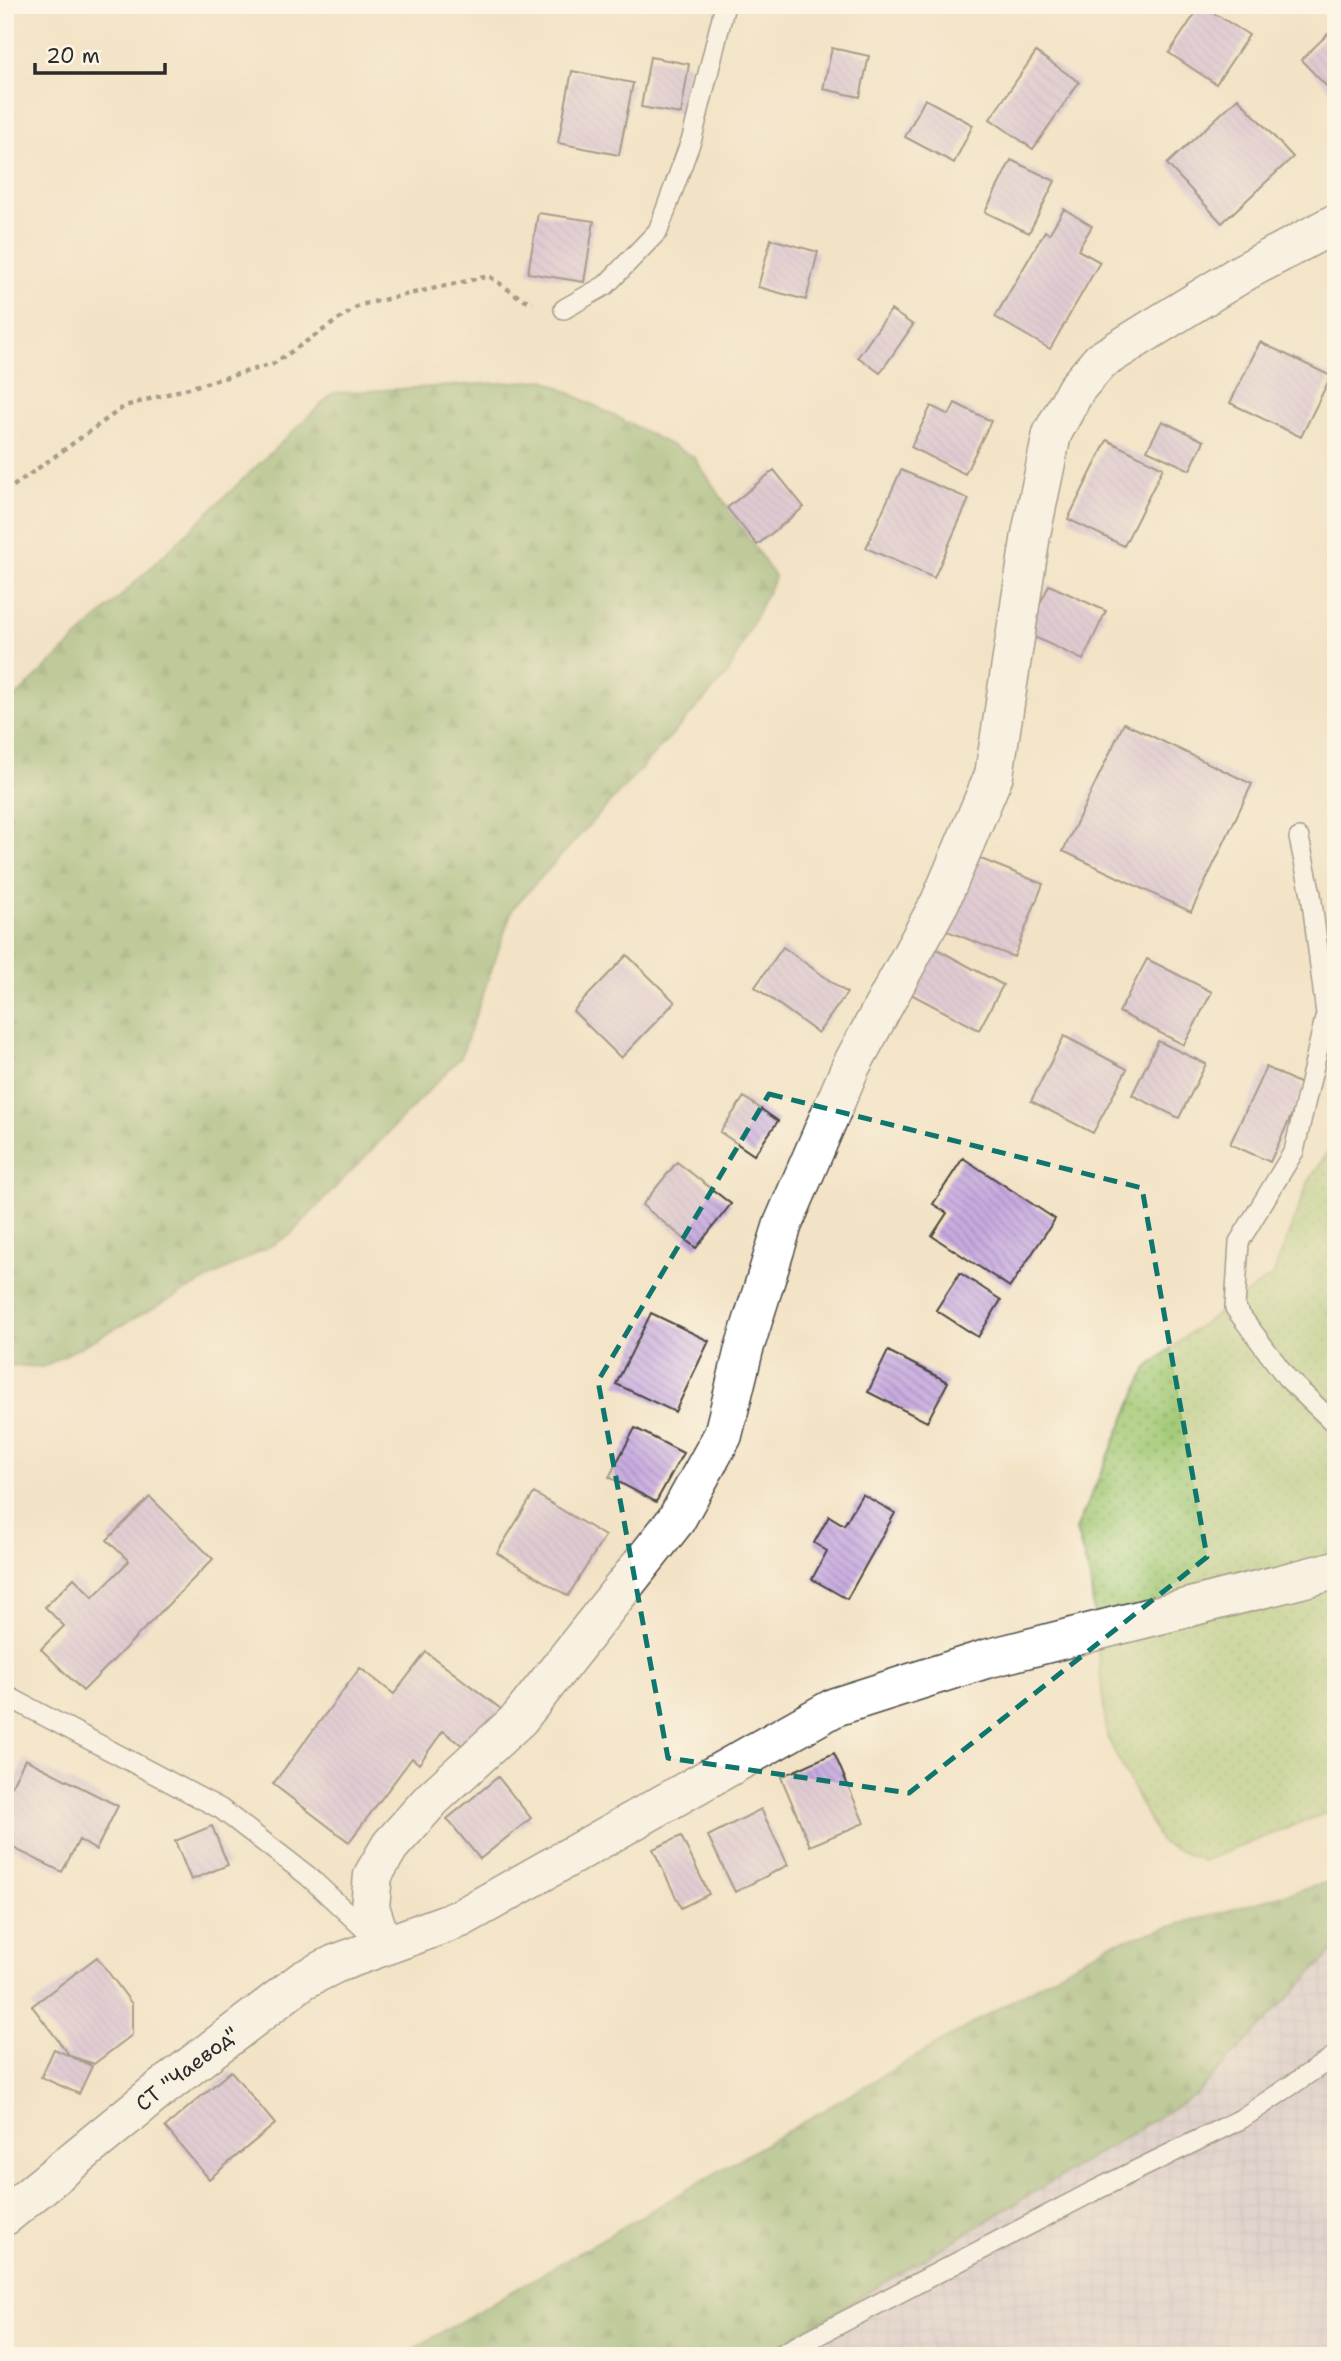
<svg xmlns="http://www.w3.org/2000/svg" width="1341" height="2361" font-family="'Shantell Sans',sans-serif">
<defs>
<pattern id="industrial-grid" width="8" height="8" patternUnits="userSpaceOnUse" patternTransform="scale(1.75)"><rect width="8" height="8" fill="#ccbfd4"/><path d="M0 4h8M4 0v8" fill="none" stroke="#afa4b6"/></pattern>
<pattern id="forest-firs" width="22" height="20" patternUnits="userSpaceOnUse" patternTransform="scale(1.75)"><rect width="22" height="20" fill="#80ac65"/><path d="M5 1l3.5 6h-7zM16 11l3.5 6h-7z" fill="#698c53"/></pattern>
<pattern id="garden-dots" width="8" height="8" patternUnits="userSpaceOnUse" patternTransform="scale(1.75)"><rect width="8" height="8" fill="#a0c873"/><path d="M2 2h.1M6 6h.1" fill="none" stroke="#83a35f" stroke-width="1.8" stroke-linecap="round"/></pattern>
<pattern id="building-back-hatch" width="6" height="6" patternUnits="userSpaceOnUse" patternTransform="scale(1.75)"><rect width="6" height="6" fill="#c8abe1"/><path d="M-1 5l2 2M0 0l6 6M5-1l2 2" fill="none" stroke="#a38bb7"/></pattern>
</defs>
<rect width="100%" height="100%" fill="#fcf5e5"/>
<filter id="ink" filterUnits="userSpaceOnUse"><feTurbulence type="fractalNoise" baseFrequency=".0143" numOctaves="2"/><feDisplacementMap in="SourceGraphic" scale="14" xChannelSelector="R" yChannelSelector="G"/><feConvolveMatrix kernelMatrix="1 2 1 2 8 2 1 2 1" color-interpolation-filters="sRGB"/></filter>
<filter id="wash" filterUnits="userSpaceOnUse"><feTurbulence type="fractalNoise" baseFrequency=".00686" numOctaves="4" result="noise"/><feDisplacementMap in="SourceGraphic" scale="28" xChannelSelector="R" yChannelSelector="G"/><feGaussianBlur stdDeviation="1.57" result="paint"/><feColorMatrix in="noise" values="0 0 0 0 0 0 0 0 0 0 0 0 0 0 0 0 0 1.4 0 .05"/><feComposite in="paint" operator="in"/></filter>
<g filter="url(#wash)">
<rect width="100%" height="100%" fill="#f3e3c6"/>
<path fill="url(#industrial-grid)" d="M1336,1948v408h-573l432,-261z"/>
<path fill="url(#forest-firs)" stroke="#566c48" stroke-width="2" d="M545,380l149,77 81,120 -47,97 -215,234 -52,149 -172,179 -246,131 -38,-2v-658l328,-314z
M1336,1880v68l-141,147 -432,261h-362l708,-412z"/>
<path fill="url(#garden-dots)" stroke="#667a4f" stroke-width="2" d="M1336,1138v671l-133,52 -42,-18 -54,-106 -17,-160 -14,-47 71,-162 43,-35 83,-58 35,-92z"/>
<g id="blocks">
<path fill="url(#building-back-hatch)" d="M1201,5l48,30 -33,49 -47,-31z
M1336,26v70l-35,-36z
M832,48l37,8 -9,41 -37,-8z
M1036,52l43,30 -46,67 -43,-30z
M650,57l39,7 -8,50 -40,-7z
M572,71l61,12 -14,72 -61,-12z
M1238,98l55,59 -71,66 -55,-59z
M925,99l48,26 -19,38 -49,-26z
M1011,160l44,21 -26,52 -44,-21z
M1064,209l28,17 -14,24 22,12 -50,87 -55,-32 50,-86 4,3z
M538,213l56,8 -10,61 -56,-9z
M771,239l47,13 -12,48 -48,-13z
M891,310l22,15 -33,48 -22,-16z
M1260,342l71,34 -30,61 -71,-34z
M955,403l36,18 -26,53 -54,-27 20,-41 18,9z
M1162,421l42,20 -14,29 -43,-20z
M1107,440l56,28 -39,78 -56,-27z
M774,470l30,37 -47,38 -30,-37z
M901,470l68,29 -35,79 -68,-30z
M1049,585l57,26 -23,49 -57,-27z
M1124,723l128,61 -61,128 -128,-61z
M976,857l67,27 -29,73 -67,-26z
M783,947l64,46 -29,40 -63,-46z
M933,947l70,38 -24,45 -70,-37z
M627,955l48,47 -54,56 -48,-47z
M1147,959l65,33 -28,53 -65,-33z
M1064,1036l63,33 -34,64 -62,-32z
M1158,1041l48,23 -27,54 -47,-23z
M1266,1067l39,19 -35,76 -40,-18z
M744,1097l34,24 -24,34 -34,-23z
M963,1158l92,61 -45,68 -78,-51 15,-23 -14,-9z
M677,1162l54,42 -35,44 -54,-43z
M960,1273l41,27 -23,37 -42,-27z
M651,1313l58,28 -34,71 -59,-28z
M888,1351l60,31 -21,40 -59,-30z
M635,1428l48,25 -27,49 -47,-25z
M534,1493l71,43 -37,60 -71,-43z
M862,1494l33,19 -48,86 -35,-20 15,-28 -13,-8 15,-27 15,9z
M150,1497l63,62 -130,132 -42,-42 23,-23 -19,-19 29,-29 19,19 36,-36 -22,-21z
M426,1652l75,57 -31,42 -27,-20 -24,33 -7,-6 -63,84 -76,-58 87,-116 34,26z
M834,1753l30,70 -54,23 -29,-69z
M25,1759l93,47 -22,44 -17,-10 -17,32 -57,-28v-45z
M498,1777l33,41 -51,41 -33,-40z
M761,1809l27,56 -53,27 -27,-56z
M212,1826l16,39 -37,15 -16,-39z
M681,1836l28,58 -28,14 -28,-59z
M97,1957l35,47v31l-38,29 -24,-8 22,10 -13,28 -38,-17 13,-28 16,7 -38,-50z
M231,2071l44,53 -66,55 -44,-52z"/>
</g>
</g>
<g filter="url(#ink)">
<use href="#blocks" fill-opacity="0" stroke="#494742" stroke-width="2"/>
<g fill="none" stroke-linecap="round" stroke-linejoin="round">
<defs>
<path id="service" d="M564,309l42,-24 52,-54 34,-93 33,-133
M1299,838l12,56 15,120 -32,137 -55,91 -4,66 52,70 49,47
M5,1695l216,114 87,67 64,60
M778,2356l316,-165 147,-72 95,-64"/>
<g id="minor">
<path d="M383,1946l-13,-39 3,-32 17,-29 42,-47 87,-80 157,-199 47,-85 21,-86 39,-125 68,-158 89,-164 54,-127 37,-241 21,-100 24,-45 24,-28 144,-89 92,-49"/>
<path id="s1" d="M5,2216l153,-125 145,-111 32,-16 126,-46 374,-211 151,-48 350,-89"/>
</g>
</defs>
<use href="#service" stroke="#494742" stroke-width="22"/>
<use href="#minor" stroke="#494742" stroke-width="41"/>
<path stroke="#494742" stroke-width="4.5" stroke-dasharray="5 5" stroke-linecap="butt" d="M5,492l120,-86 148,-42 87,-59 129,-29 33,23 11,3"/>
<use href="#service" stroke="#fff" stroke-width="19"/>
<use href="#minor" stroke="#fff" stroke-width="38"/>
</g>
</g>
<path d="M0 0H1341V2361H0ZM769,1094l373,94 65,369 -298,236 -241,-35 -70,-377z" fill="#f3e3c6" fill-opacity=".55" fill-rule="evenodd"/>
<path fill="none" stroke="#0f766e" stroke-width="5" stroke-dasharray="14 9" stroke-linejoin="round" d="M769,1094l373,94 65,369 -298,236 -241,-35 -70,-377z"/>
<g text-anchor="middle" stroke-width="5" stroke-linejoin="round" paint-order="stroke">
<g font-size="21" fill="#2b2b2b" stroke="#fcf5e5">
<text dy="7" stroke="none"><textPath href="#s1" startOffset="234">СТ "Чаевод"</textPath></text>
</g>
</g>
<rect width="1341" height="2361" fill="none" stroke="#fcf5e5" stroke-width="28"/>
<path d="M35 63v10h130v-10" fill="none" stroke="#2b2b2b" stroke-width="3.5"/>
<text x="46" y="63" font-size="21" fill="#2b2b2b" stroke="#fcf5e5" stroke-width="5" paint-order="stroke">20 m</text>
</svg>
